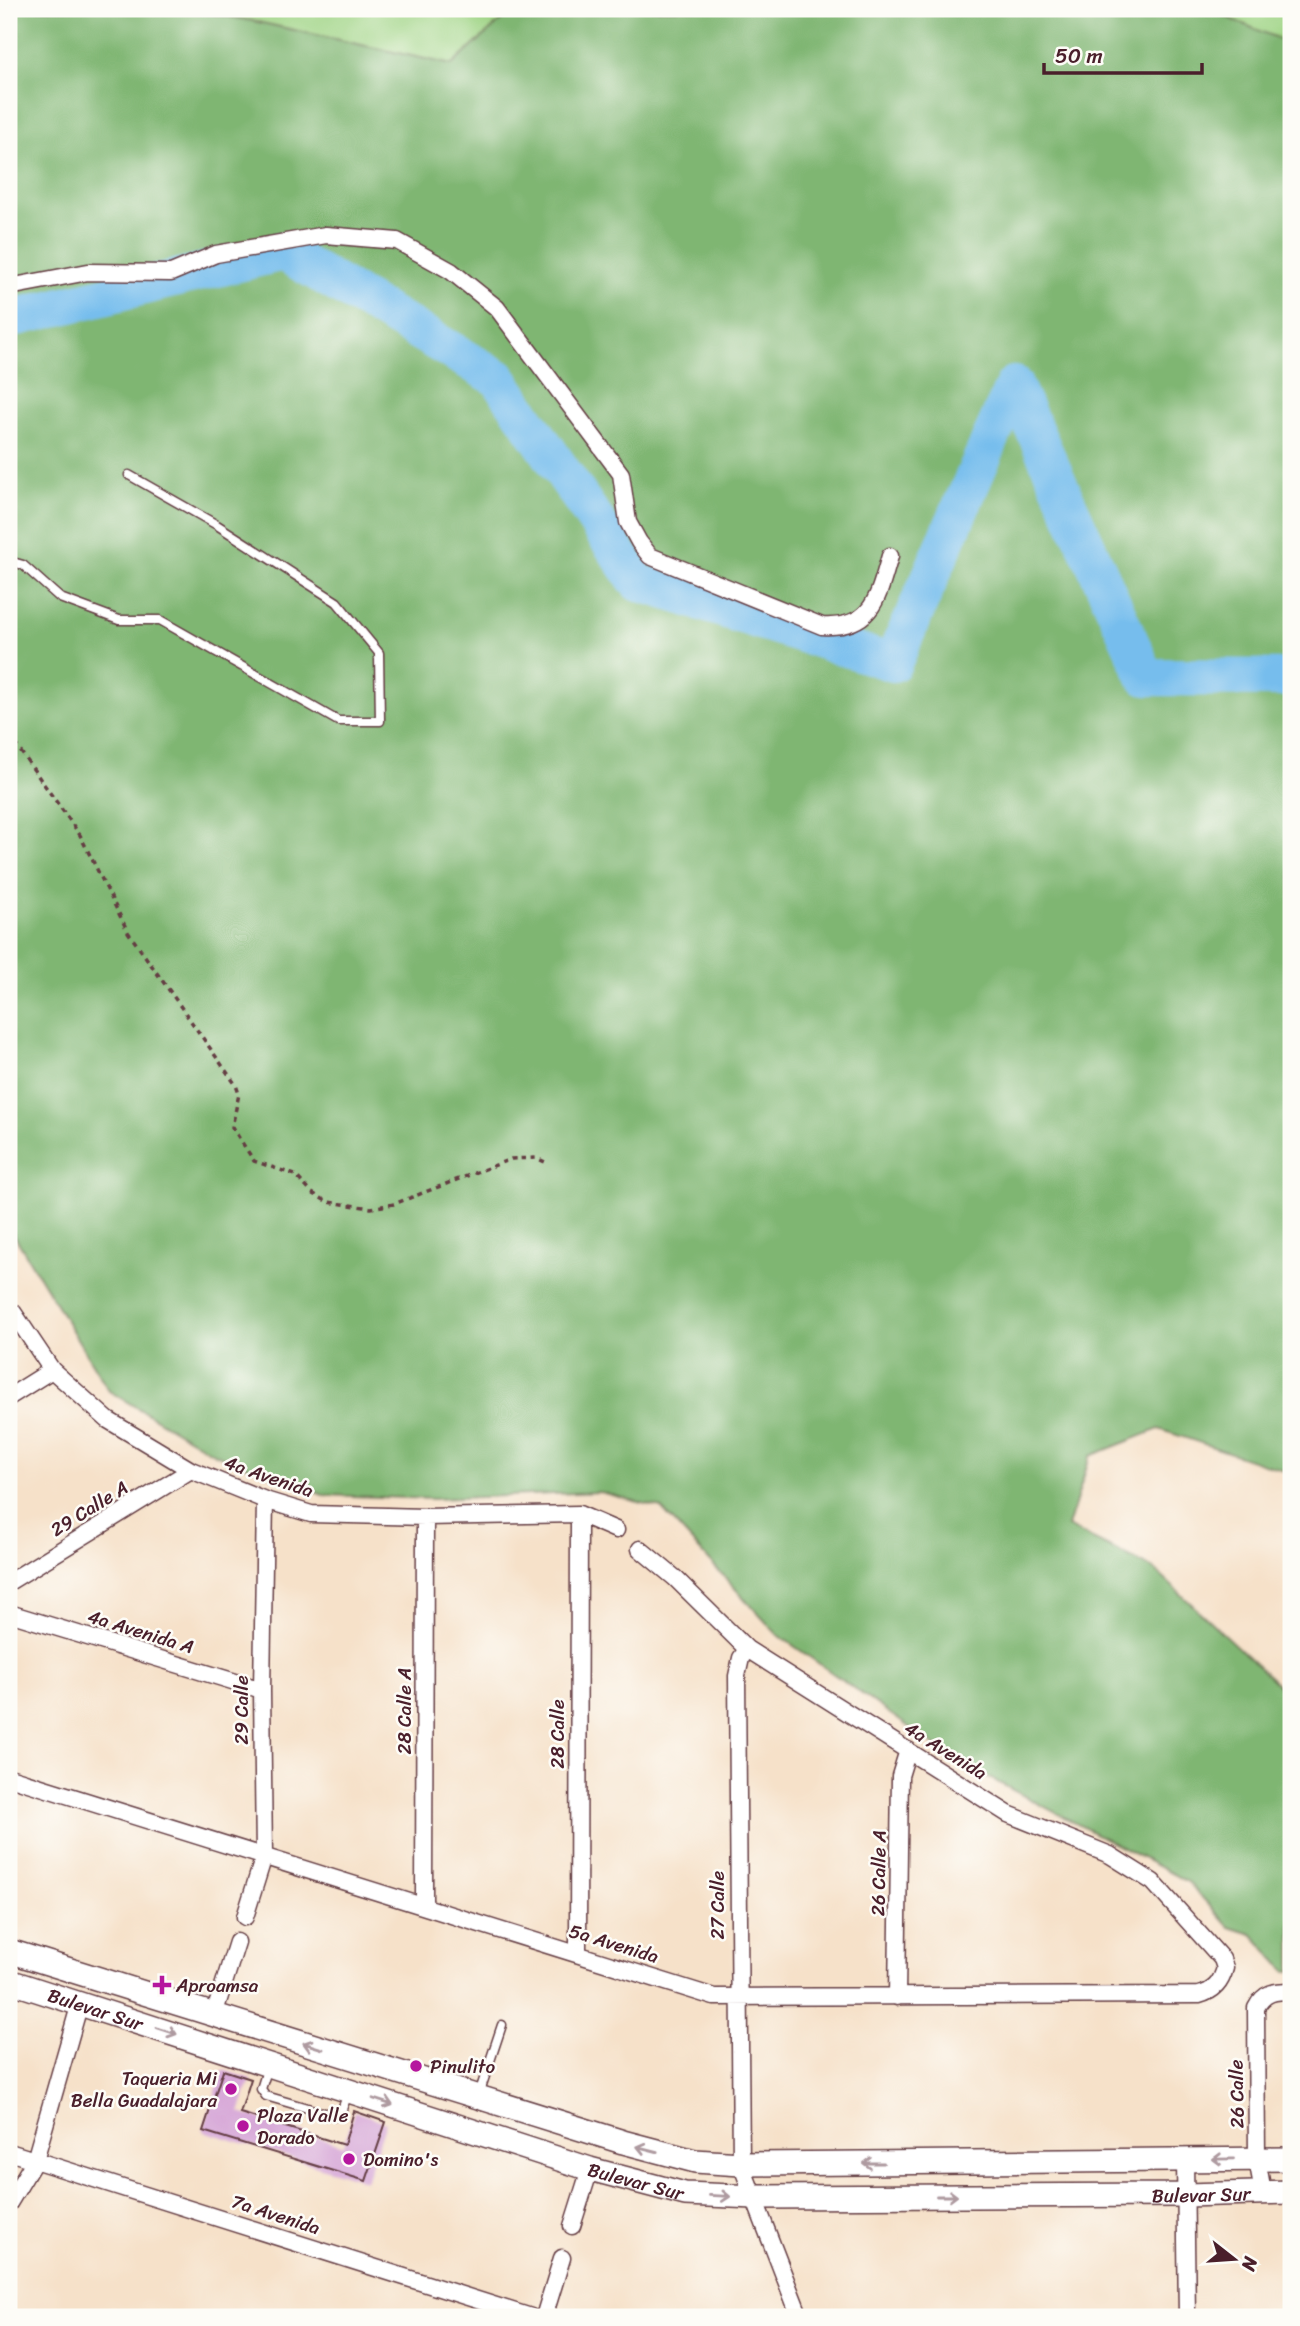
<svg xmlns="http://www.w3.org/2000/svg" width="1300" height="2326" font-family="Sriracha,sans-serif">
<rect width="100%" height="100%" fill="#fdfcf7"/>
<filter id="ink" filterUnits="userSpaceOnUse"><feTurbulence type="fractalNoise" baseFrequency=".0143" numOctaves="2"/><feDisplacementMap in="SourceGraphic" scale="14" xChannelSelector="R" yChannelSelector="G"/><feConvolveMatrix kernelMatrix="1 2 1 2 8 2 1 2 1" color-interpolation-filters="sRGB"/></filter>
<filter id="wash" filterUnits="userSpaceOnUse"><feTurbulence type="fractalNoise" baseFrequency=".00686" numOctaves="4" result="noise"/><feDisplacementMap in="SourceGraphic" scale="28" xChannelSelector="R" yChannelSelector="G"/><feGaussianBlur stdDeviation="1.57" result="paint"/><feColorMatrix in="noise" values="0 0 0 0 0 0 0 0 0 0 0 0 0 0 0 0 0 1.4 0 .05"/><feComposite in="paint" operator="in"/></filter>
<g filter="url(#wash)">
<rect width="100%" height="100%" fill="#f6e1c9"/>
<path fill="#9fd485" stroke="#747a58" stroke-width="2" d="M183,9h331l-62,56 -199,-44z
M1207,9h84v35z"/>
<path fill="#7fb672" stroke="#646a4e" stroke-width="2" d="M9,9h174l70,12 199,44 62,-56h693l84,35v1429l-132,-44 -69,27 -22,71 86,42 137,128v274h-5l-34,-37 -23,-7 -41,-45 -231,-121 -180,-127 -116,-126 -61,-16 -166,7 -111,-4 -108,-41 -106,-63 -100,-164z"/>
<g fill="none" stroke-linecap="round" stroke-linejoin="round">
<path stroke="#76bded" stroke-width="38" d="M9,319l274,-67 215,126 140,204 255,81 121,-278 132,292 145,1"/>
</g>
<g id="blocks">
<path fill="#d6a6d7" d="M223,2070l28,9 -11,34 104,32 10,-34 32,11 -20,59 -163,-50z"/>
</g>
</g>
<g filter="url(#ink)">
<use href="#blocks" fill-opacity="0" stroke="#643c43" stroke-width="2"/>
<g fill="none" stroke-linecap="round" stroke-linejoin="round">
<defs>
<path id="lane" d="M9,561l14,4 37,33 59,22h41l178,101h42l-1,-68 -42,-51 -120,-77 -88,-50
M268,2067l-7,22 5,7 69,20h4l10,-24
M479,2094l23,-69"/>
<path id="street" d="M9,287l79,-15 83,1 45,-19 110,-19 71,6 54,30 46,37 124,166 7,48 11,20 11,14 172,70c51,3 56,-29 68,-70
M13,1312l39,58 56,50 83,50 74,30 46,14 114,3 154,-3 37,16
M9,1397l43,-27
M9,1582l182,-112
M9,1613l253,77
M747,1649l-6,9 -4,18 4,488 59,153
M9,1777l705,220 485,-2c15,-4 22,-12 26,-27l-3,-9 -69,-77 -43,-27 -102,-41 -261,-165 -72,-71 -35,-29
M424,1906l1,-389
M245,1917l19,-61 -2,-166 3,-190
M578,1954l1,-440
M897,1997l3,-221 8,-26
M214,2015l23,-73
M9,2152l522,165
M1185,2160l2,157
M1263,2192l-6,-33 -1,-151c8,-16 19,-17 35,-17
M9,2203l26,-43 45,-157
M572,2226l18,-57
M544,2317l18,-59"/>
<g id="secondary">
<path d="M9,1951l614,191 72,19 46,3 550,-5"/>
<path id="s1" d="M9,1981l581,188 95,25 70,3 431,-2 105,-3"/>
</g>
</defs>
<use href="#lane" stroke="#643c43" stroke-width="11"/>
<use href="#street" stroke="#643c43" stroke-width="19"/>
<use href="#secondary" stroke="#643c43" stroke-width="26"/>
<path stroke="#643c43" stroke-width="3.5" stroke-dasharray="5 5" stroke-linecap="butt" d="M9,724l7,21 64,90 48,97 108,153 3,9 -7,33 22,34 41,14 17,18 16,9 43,6 23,-4 117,-45 25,-1 9,4"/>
<use href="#lane" stroke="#fff" stroke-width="8"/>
<use href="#street" stroke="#fff" stroke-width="16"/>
<use href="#secondary" stroke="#fff" stroke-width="23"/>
</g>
<defs><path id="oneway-shaft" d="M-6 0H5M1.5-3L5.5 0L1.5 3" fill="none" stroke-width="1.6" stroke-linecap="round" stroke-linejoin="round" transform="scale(1.75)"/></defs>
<g stroke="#ae9aa0">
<use href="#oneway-shaft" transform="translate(167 2031) rotate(18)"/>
<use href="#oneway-shaft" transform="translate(313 2046) rotate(-163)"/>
<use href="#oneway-shaft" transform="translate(383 2102) rotate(18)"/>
<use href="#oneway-shaft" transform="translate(647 2149) rotate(-166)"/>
<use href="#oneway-shaft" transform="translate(1223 2159) rotate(179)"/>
<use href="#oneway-shaft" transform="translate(873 2163) rotate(180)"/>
<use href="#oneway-shaft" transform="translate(720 2196) rotate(3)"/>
<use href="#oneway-shaft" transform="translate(947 2196)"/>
</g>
</g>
<g fill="#b5179e" stroke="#fdfcf7" stroke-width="2.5">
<path d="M158.5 1974.5h7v7h7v7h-7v7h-7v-7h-7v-7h7z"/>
<circle cx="416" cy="2066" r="7"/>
<circle cx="231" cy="2089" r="7"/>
<circle cx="243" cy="2126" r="7"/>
<circle cx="349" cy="2159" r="7"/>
</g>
<g text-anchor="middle" stroke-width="5" stroke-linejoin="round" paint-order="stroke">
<g font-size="19" fill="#4a1f2b" stroke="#fdfcf7">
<text transform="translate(269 1476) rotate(19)" y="7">4a Avenida</text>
<text transform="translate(89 1508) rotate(-32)" y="7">29 Calle A</text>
<text transform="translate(141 1631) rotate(17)" y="7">4a Avenida A</text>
<text transform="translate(241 1710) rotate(-90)" y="7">29 Calle</text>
<text transform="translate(404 1711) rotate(-90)" y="7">28 Calle A</text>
<text transform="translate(557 1734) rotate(-90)" y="7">28 Calle</text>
<text transform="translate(946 1750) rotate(32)" y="7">4a Avenida</text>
<text transform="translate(878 1873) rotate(-89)" y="7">26 Calle A</text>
<text transform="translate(717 1905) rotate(-90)" y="7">27 Calle</text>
<text transform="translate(614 1943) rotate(17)" y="7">5a Avenida</text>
<text dy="7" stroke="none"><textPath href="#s1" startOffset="91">Bulevar Sur</textPath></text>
<text transform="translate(1236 2094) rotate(-91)" y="7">26 Calle</text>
<text dy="7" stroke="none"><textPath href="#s1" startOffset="658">Bulevar Sur</textPath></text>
<text dy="7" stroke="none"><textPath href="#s1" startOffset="1225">Bulevar Sur</textPath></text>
<text transform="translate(276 2214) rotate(18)" y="7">7a Avenida</text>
</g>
<g font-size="19" fill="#4a1f2b" stroke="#fdfcf7" text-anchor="start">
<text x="176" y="1992">Aproamsa</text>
<text x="430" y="2073">Pinulito</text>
<text x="217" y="2085" text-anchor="end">Taqueria Mi<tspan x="217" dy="22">Bella Guadalajara</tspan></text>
<text x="257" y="2122">Plaza Valle<tspan x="257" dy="22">Dorado</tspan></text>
<text x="363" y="2166">Domino's</text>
</g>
</g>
<rect width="1300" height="2326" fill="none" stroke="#fdfcf7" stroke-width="35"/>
<g transform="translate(1234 2259) rotate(107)" stroke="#fdfcf7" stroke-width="5" paint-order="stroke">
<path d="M0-5L12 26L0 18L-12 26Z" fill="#4a1f2b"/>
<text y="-10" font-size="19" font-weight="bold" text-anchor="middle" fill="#4a1f2b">N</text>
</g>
<path d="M1044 63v10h158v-10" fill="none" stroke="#4a1f2b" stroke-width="3.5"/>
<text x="1055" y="63" font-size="21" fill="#4a1f2b" stroke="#fdfcf7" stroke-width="5" paint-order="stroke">50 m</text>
</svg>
